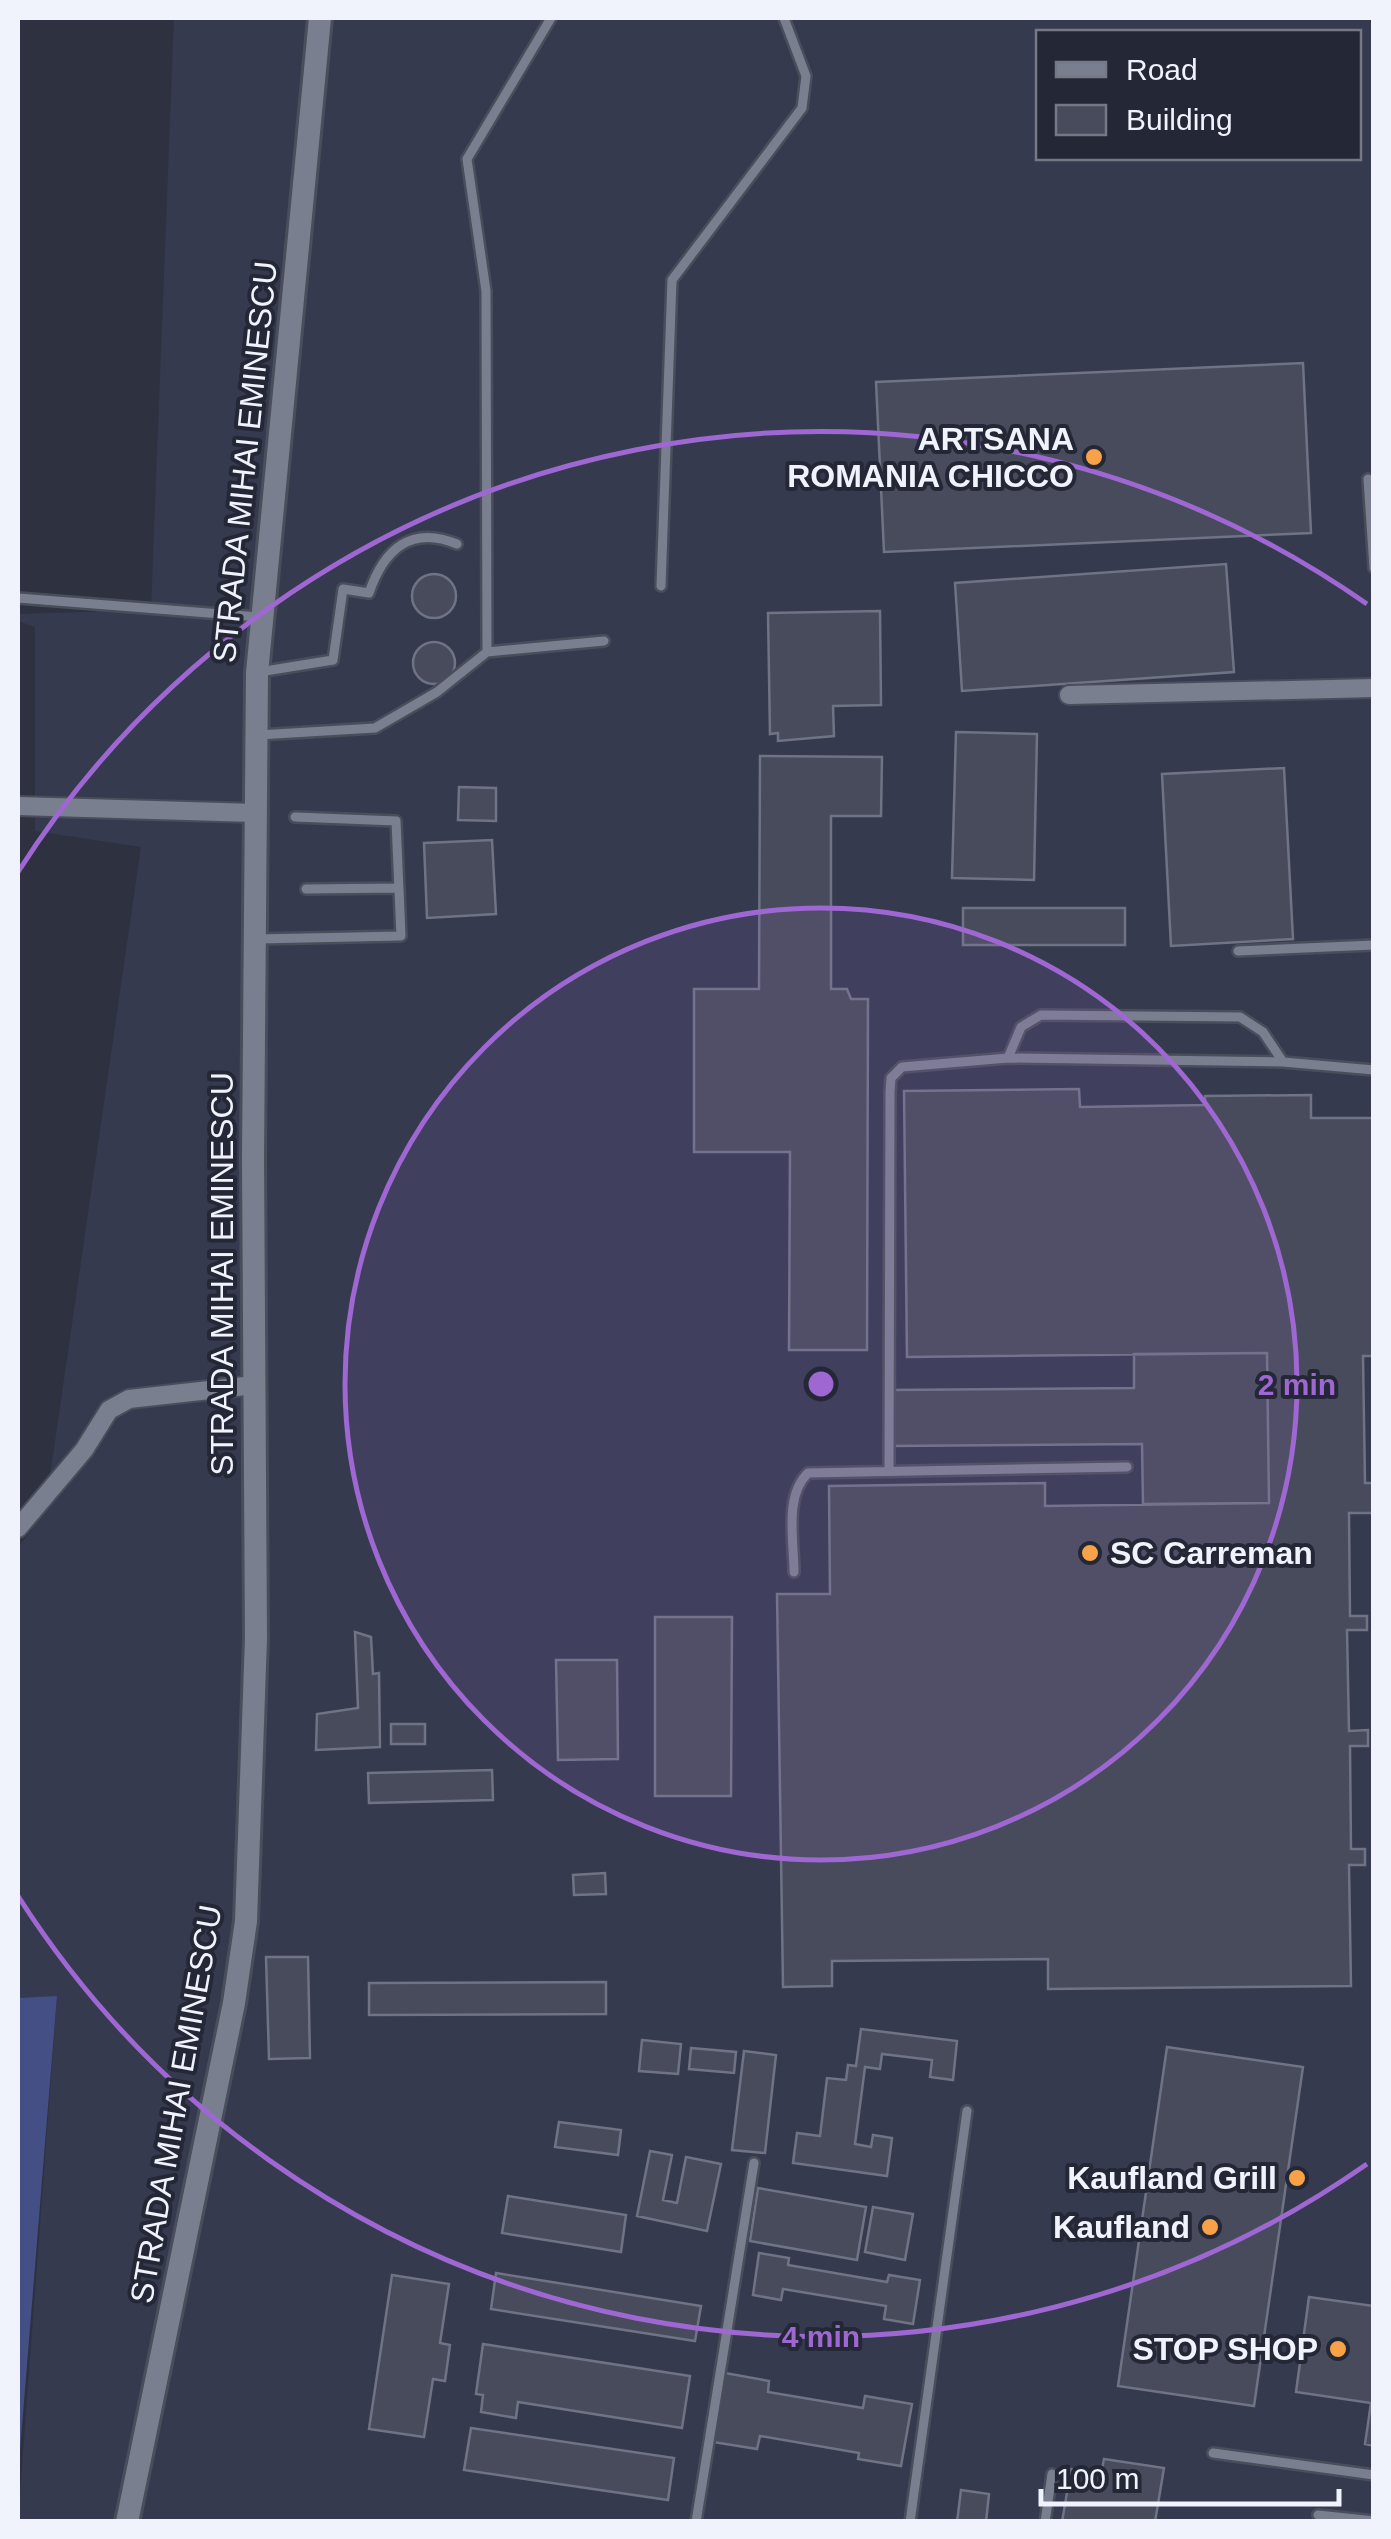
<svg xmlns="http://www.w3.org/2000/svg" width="1391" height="2539" font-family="Arial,sans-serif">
<rect width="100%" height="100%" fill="#2e3240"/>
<path fill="#353a4f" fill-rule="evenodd" d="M174,18h1199v2503h-1355l39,-524 -39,1v-450l27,-37 96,-664 -106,-16v-204l-17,-6v-7l133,-4zM1038,32h320v126h-320z"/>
<path fill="#444f85" d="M57,1996l-39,479v-477z"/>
<path fill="#474b5b" stroke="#6f7384" stroke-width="2.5" d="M1303,363l8,170 -427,19 -8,-170z
M1226,564l8,108 -272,19 -7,-108z
M412 596a22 22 0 1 1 44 0a22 22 0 1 1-44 0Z
M880,611l1,94 -48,1 1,30 -56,5v-8l-8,1 -2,-121z
M413 663a21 21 0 1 1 42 0a21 21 0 1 1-42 0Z
M956,732l81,2 -3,146 -82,-2z
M760,756l122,1 -1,59h-50v173h16l4,10h17l-1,351h-78l1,-198h-96v-163h65z
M1284,768l9,171 -122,7 -9,-172z
M459,787l37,1v33l-38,-1z
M492,840l4,74 -69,4 -3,-75z
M963,908h162v37h-162z
M1079,1089l1,18 125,-2v-9l106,-1v23h63v238h-11l2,127h9v30h-25l1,103h17v14h-20l2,101 19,-1v16h-18l1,103h14v16h-16l2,121 -303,3v-30l-216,2v25l-49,1 -6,-393h53l-1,-108 216,-3v23l224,-3 -2,-150 -360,4 -3,-266z
M1267,1353l2,150 -126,1 -1,-60 -252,2 -1,-56 245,-2v-34z
M655,1617h77l-1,179h-76z
M355,1632l16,5 2,37 6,-1 1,74 -64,3 1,-36 41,-6z
M556,1660h61l1,99 -60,1z
M391,1724h34v20h-34z
M492,1770l1,30 -124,3 -1,-30z
M605,1873l1,21 -32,1 -1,-20z
M266,1957h42l2,101 -41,1z
M606,1982v32l-237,1v-32z
M861,2029l96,12 -4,39 -23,-3 2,-17 -50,-6 -2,15 -15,-2 -10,77 16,3 2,-12 19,3 -5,38 -94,-13 4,-30 23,3 7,-58 19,2 2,-15 8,1z
M642,2040l39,4 -3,30 -39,-3z
M1167,2047l136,20 -49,339 -136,-20z
M691,2048l45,4 -2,21 -45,-4z
M744,2051l32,4 -11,98 -33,-3z
M559,2122l62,8 -3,25 -63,-8z
M650,2151l22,4 -9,45 14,3 9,-46 35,7 -14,67 -70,-15z
M758,2188l108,19 -9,53 -107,-19z
M508,2196l118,19 -5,37 -119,-19z
M873,2207l40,7 -8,46 -40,-8z
M759,2253l30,5 -1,7 99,17 2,-7 31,5 -7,44 -29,-5 2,-13 -103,-17 -2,11 -28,-5z
M496,2273l205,33 -6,35 -204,-32z
M392,2275l57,9 -9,59 10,2 -5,36 -12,-2 -9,58 -55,-8z
M1309,2297l65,9v140l-9,-2 6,-41 -75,-11z
M483,2344l207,32 -8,52 -164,-26 -2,16 -35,-6 2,-17 -7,-1z
M725,2373l44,8 -1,11 95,16 2,-12 47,8 -11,62 -43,-7 1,-6 -99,-17 -3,13 -44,-7z
M471,2428l203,30 -6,42 -204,-30z
M1104,2459l60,9 -9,54h-93l9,-53 30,5z
M961,2490l28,4 -3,28h-29z"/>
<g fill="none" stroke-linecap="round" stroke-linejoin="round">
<defs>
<path id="service" d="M1368,479l6,89
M661,586l11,-306 130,-172 4,-32 -22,-58
M18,598l241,19
M487,652l-1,-361 -19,-132 84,-141
M259,672l74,-12 10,-71 26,4c15,-44 42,-68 88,-49
M258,735l117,-7 62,-36 50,-40 117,-11
M306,889l93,-1
M257,939l144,-3 -5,-115 -101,-4
M1238,951l136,-6
M1008,1058l13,-31 20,-12 199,2 23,15 20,30
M889,1469l1,-377 1,-14 11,-11 106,-9 275,4 91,8
M794,1572c0,-31 -10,-76 14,-99l319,-6
M1213,2453l161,22
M1318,2515l56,6
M696,2522l58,-359
M910,2522l57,-411
M1045,2522l7,-48"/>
<path id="minor" d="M1069,695l305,-7
M18,806l237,7
M18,1528l66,-78 25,-40 20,-11 125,-14"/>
<path id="tertiary" d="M127,2522l107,-519 12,-82 10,-283 -3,-480 4,-485 63,-655"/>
</defs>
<use href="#service" stroke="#4a4e5a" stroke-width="14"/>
<use href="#minor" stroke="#4a4e5a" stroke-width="22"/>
<use href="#tertiary" stroke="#4a4e5a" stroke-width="28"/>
<use href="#service" stroke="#7a7f90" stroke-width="9"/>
<use href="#minor" stroke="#7a7f90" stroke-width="18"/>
<use href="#tertiary" stroke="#7a7f90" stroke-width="22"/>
</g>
<circle cx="821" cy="1384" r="476" fill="#9e67d1" fill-opacity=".12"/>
<g fill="none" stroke="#9e67d1" stroke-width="5">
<circle cx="821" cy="1384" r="476"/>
<path d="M1367 2164A952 952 0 0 1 18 1896M18 872A952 952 0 0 1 1367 604"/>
</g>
<g fill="#f7a149" stroke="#242836" stroke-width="4">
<circle cx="1094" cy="457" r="10"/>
<circle cx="1090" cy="1553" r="10"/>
<circle cx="1297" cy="2178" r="10"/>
<circle cx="1210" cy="2227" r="10"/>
<circle cx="1338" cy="2349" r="10"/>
</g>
<g text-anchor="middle" stroke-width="8" stroke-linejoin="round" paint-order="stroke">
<g font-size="32" font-weight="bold" fill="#f0f2fc" stroke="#242836" text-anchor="end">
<text x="1074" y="450">ARTSANA<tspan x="1074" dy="37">ROMANIA CHICCO</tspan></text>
<text x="1110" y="1564" text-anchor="start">SC Carreman</text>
<text x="1277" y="2189">Kaufland Grill</text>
<text x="1190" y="2238">Kaufland</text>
<text x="1318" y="2360">STOP SHOP</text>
</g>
<g font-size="32" fill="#f0f2fc" stroke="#242836">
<text transform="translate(245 462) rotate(-84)" y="11">STRADA MIHAI EMINESCU</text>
<text transform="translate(222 1274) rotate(-90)" y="11">STRADA MIHAI EMINESCU</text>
<text transform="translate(176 2104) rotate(-80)" y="11">STRADA MIHAI EMINESCU</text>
</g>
</g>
<circle cx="821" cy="1384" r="15" fill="#9e67d1" stroke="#242836" stroke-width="5"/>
<g font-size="30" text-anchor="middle" font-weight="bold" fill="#9e67d1" stroke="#242836" stroke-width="8" stroke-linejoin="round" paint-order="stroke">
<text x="1297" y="1395">2 min</text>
<text x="821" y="2347">4 min</text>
</g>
<rect width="1391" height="2539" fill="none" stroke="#f0f2fc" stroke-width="40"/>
<rect x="1036" y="30" width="325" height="130" fill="#242836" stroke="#767985" stroke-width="2.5"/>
<rect x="1056" y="62" width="50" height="15" fill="#7a7f90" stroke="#767985" stroke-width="2.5"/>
<text x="1126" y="80" font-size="30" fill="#f0f2fc">Road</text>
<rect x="1056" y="105" width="50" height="30" fill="#474b5b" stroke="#767985" stroke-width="2.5"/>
<text x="1126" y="130" font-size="30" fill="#f0f2fc">Building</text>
<path d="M1041 2489v15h298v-15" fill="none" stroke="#f0f2fc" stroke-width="5"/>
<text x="1056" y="2489" font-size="30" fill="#f0f2fc" stroke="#242836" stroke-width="8" paint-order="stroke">100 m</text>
</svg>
